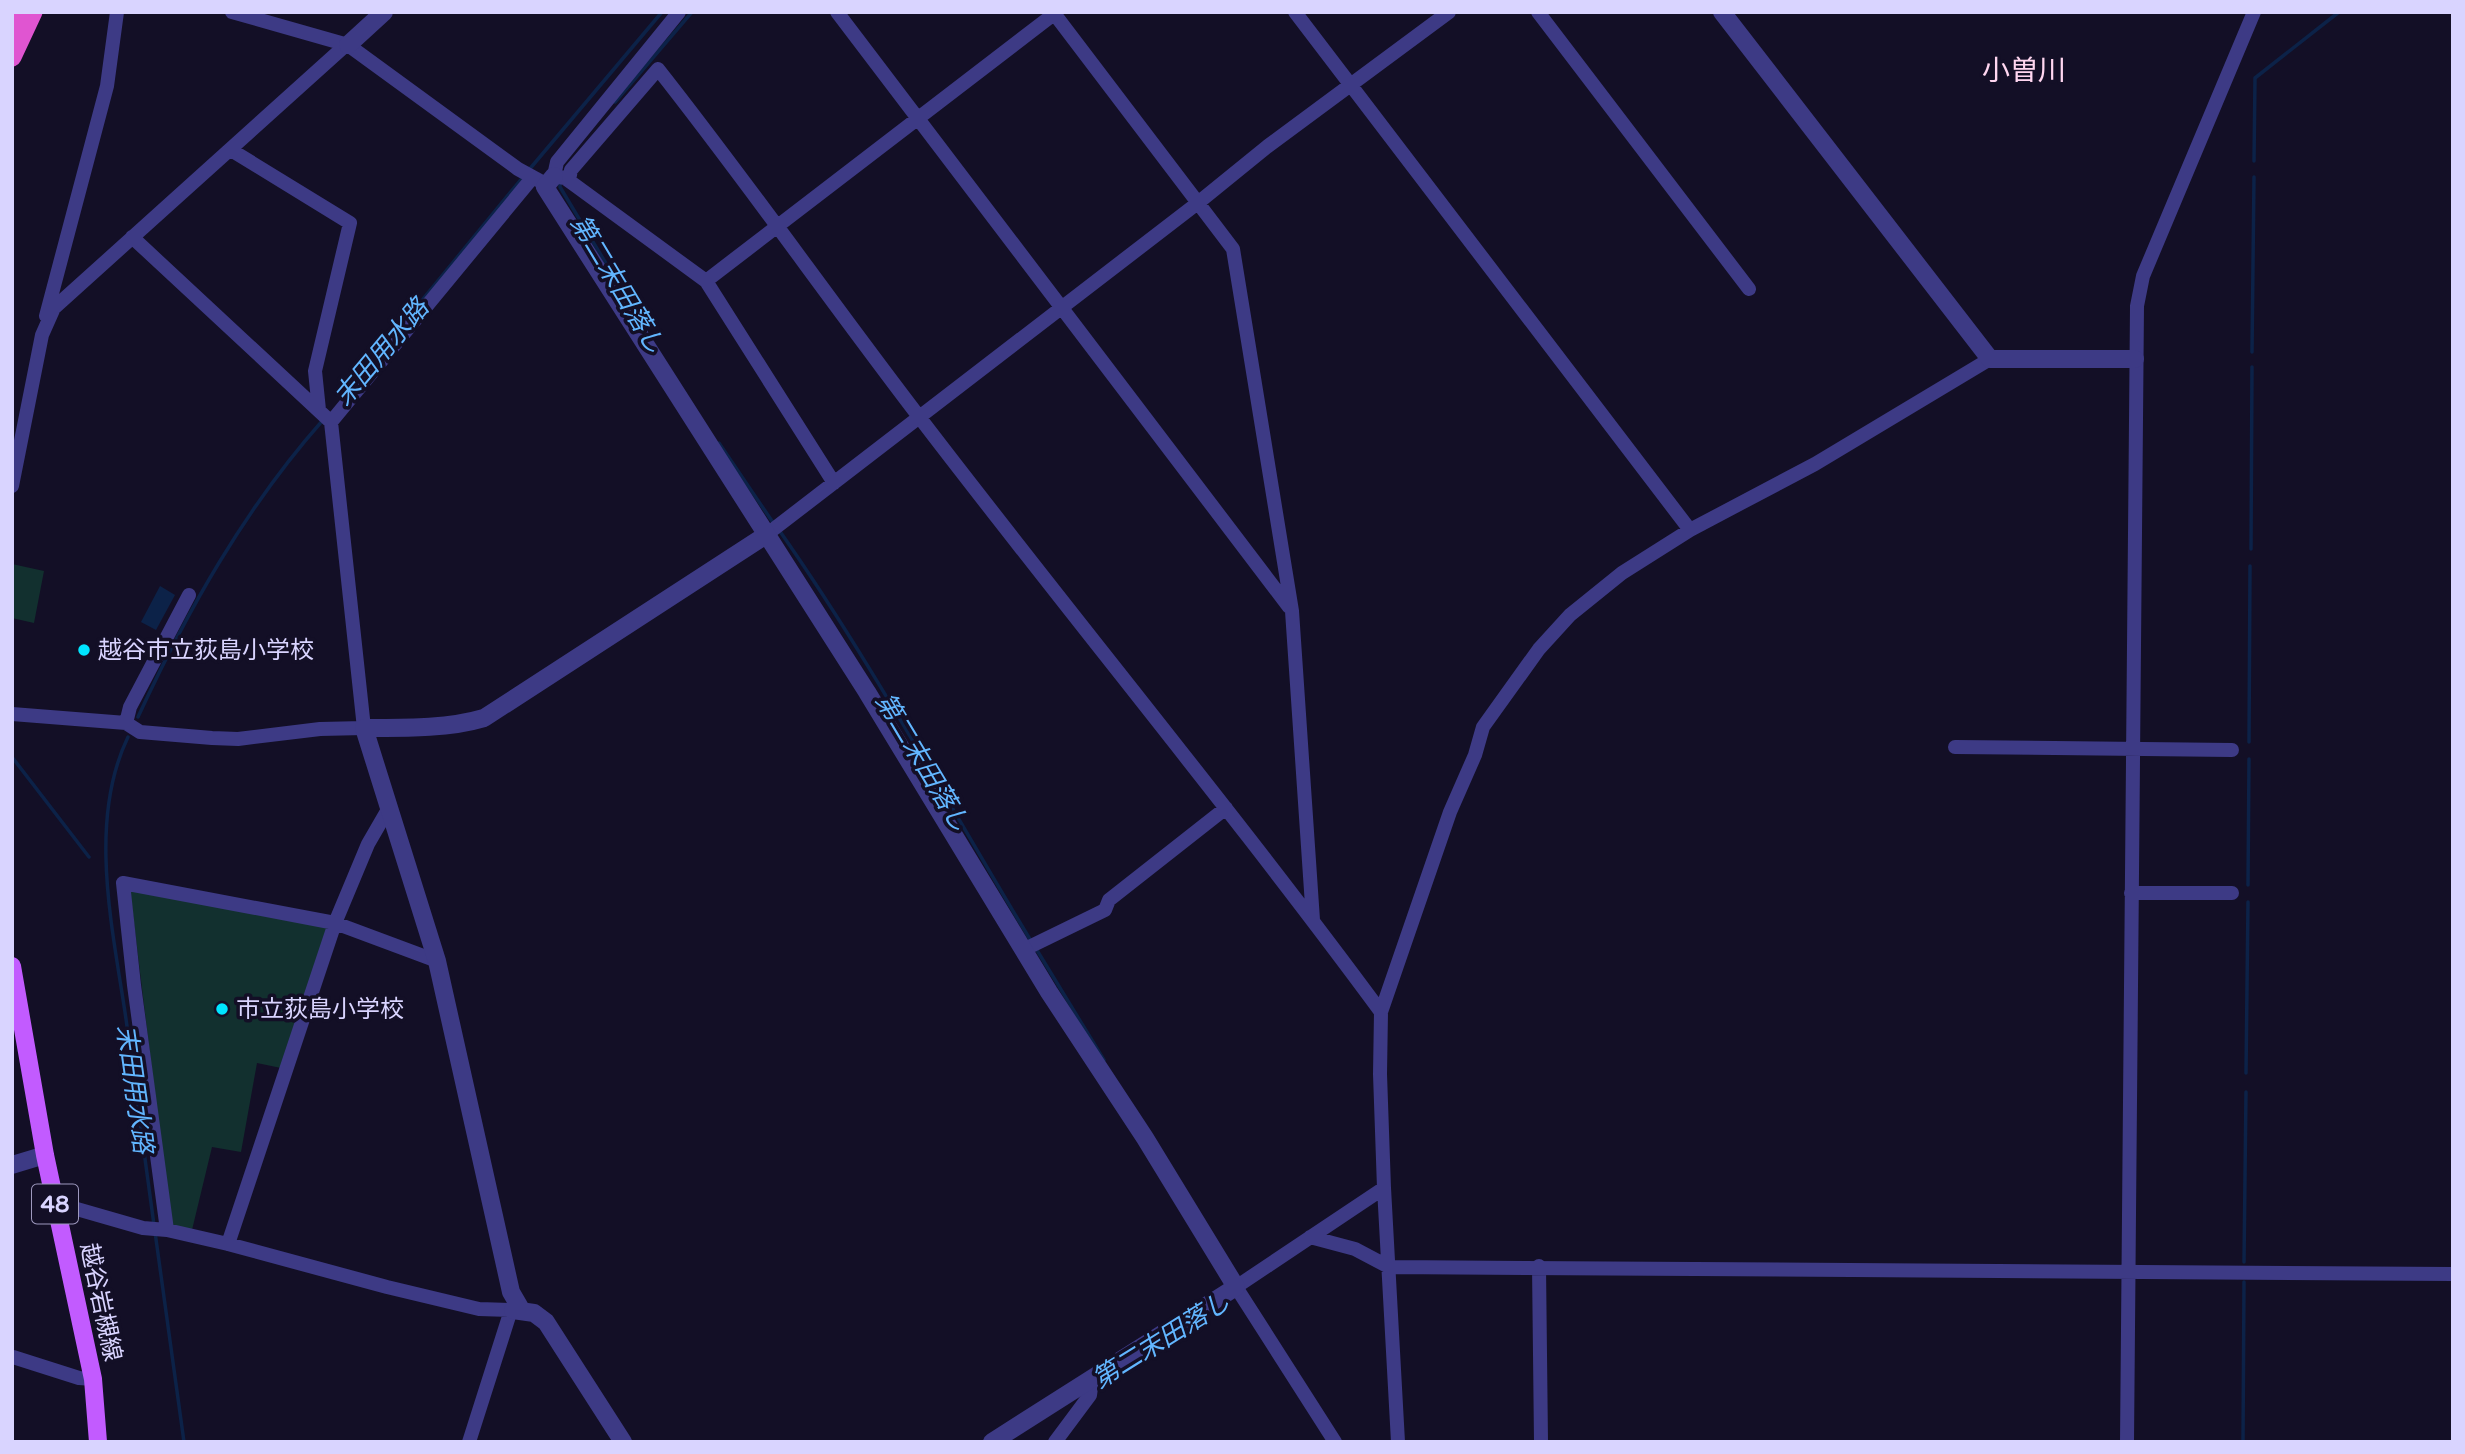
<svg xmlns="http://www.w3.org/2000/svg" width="2465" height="1454" font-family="'Varela Round','Noto Sans JP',sans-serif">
<rect width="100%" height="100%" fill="#130f26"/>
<path fill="#12302f" d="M12,564l32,7 -10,52 -22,-5z
M130,890l198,36 -47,142 -24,-5 -16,89 -29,-5 -20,83 -21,-4z"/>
<path fill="#0c2248" d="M160,586l15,9 -19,35 -15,-8z"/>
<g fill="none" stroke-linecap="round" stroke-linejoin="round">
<path stroke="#0c2248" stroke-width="3.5" d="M615,102l77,-90
M2254,161l1,-83 84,-66
M528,171l134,-159
M560,181v6l74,123
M2252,352l2,-175
M373,360l150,-183
M719,443l55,81
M779,530c92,131 169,274 252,411
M2251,549l1,-182
M138,717c49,-106 107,-209 185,-297
M128,737c-41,85 -15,193 -2,282 9,69 19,137 28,206
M2249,742l1,-176
M12,757l77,100
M2248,885l1,-126
M1035,947l69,113
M2246,1073l2,-171
M155,1232l29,210
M2244,1262l2,-170
M2243,1442l1,-160"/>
<path stroke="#3d3a85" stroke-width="14" d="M232,12l116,33 170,124 22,12 5,6
M679,12l-122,150 -3,14 11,2 7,5 134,98 128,202
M837,12l452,595
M1053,12l180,237 59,362 21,309
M1295,12l395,518
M1538,12l211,277
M231,150l119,73 -35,148 4,39
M569,180l2,-10 87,-101c90,114 173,233 262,349 152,199 312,392 461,594
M706,281l348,-267
M46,316l61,-230 10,-74
M331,422l202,-245
M12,486l30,-151 12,-27 293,-264
M766,535l433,-333 69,-56 181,-134
M12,714l114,9 14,9 72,6 26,1 82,-10 44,-1 -33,-306 -199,-185
M126,723l4,-16 59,-112
M1955,747l277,3
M2131,893h101
M1025,949l80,-39 4,-10 117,-92
M56,1205h7l80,23 24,2 61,14 159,43 92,22 32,1 -42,132
M167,1230l-33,-245 -11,-102 212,40 102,38
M1310,1237l45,12 34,18 1064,7
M228,1244l107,-321 33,-79 22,-38
M1539,1266l2,176
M13,1357l66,21 14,1
M1055,1442l35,-47 2,-15
M1335,1442l-99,-155 148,-99
M1398,1442l-14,-254 -4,-114 1,-62 69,-200 25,-57 8,-28 56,-78 31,-34 52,-42 68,-43 125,-66 175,-105
M2127,1442l10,-1136 6,-30 111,-264"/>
<path stroke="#3d3a85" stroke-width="18" d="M1722,12l268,347h145
M348,45l36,-33
M554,176l-9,11 322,505 182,300 96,146 91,149 -244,155
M12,1165l33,-10
M513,1310l21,3 12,9 77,120
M522,1311l-11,-19 -74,-331 -73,-233c39,0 83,1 120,-10l282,-183"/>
<path stroke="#c25bff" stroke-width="18" d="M12,966l33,189 48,224 5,63"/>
<path stroke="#e055d1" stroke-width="19" d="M12,22l5,-10
M12,57l21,-45"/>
</g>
<g fill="#00e5ff" stroke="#130f26" stroke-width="2.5">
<circle cx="84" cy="650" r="7"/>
<circle cx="222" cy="1009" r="7"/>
</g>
<g text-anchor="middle" stroke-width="7" stroke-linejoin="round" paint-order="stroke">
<rect fill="#130f26" stroke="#9e99be" stroke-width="2" x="32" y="1184.5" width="46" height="39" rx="5"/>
<g font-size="23" font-weight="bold" fill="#d9d4ff">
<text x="55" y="1212">48</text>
</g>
<g font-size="24" fill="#d9d4ff" stroke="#130f26" text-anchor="start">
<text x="98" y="658">越谷市立荻島小学校</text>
<text x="236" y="1017">市立荻島小学校</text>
</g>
<g font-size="24" fill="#d9d4ff" stroke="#130f26">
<text transform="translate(101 1302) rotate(78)" y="8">越谷岩槻線</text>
</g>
<g font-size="26" font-style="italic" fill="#62b6ff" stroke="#130f26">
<text transform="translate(618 284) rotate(59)" y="9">第二末田落し</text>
<text transform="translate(381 352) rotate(-50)" y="9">末田用水路</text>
<text transform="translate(923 762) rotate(59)" y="9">第二末田落し</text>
<text transform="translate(135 1089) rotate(82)" y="9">末田用水路</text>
<text transform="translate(1161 1340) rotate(-32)" y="9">第二末田落し</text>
</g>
<g font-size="28" fill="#ffd6f0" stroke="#130f26">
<text x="2024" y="80">小曽川</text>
</g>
</g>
<rect width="2465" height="1454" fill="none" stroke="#d9d4ff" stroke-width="28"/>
</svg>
